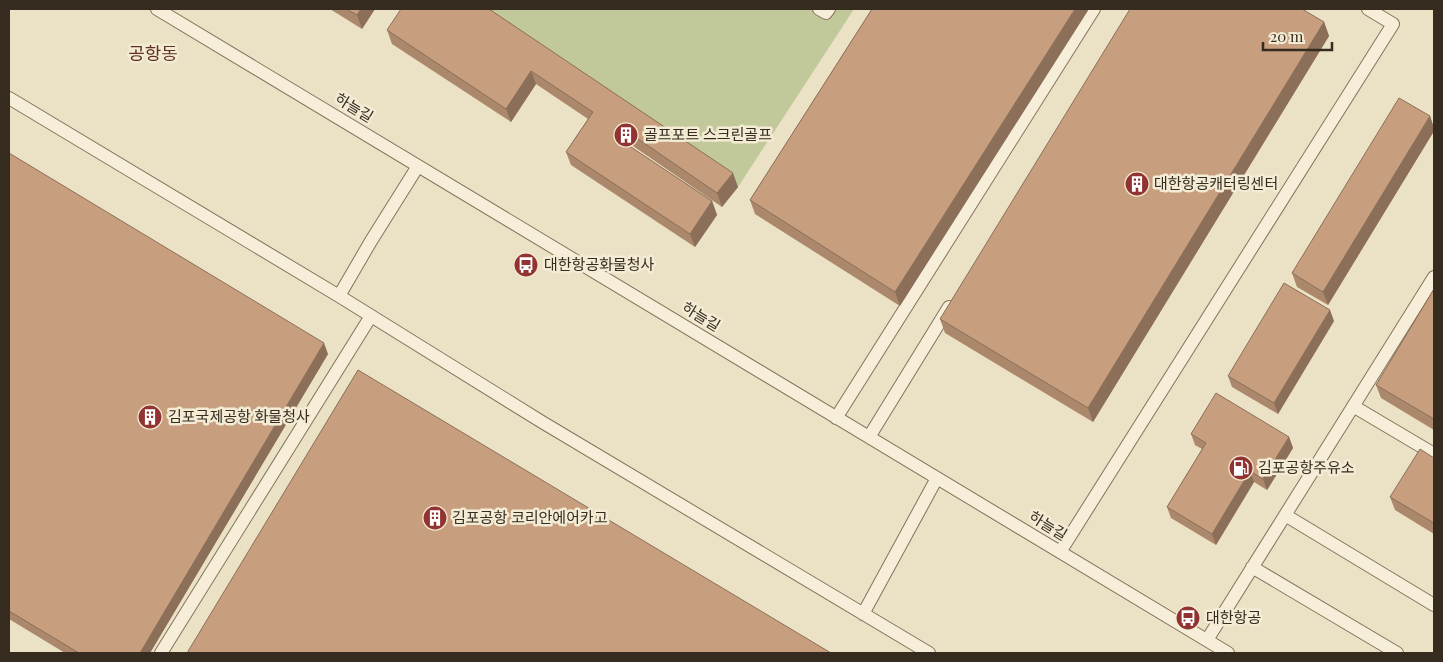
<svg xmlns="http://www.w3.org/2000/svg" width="1443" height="662" font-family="'Playfair Display','Noto Sans KR',serif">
<rect width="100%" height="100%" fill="#ebe1c5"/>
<path fill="#c1c89a" d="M473,9h381l-116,178z"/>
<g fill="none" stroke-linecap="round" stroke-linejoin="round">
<defs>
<path id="lane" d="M157,9l1071,644
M819,9l7,4 3,-4
M9,98l330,198 203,126 387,231
M339,296l32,-55 47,-75
M1353,406l81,48
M836,418l258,-409
M869,437l80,-130
M1285,515l149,90
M1060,552l333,-528 -25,-15
M1252,567l145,86
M863,614l74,-136
M1207,640l227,-363
M161,653l210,-337"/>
</defs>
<use href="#lane" stroke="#85735c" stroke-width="14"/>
<use href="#lane" stroke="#f6eed8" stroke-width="12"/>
</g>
<path fill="#ab886c" d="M330,9h45l-13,20z
M489,9l249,178 -16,20 -92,-63 -2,2 84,55 5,14 -22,32 -124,-82 -5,-13 22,-33 -52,-35 -25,38 -119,-78 -5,-14z
M872,9l28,297 -145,-92 -5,-14z
M1324,22l5,14 -236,386 -148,-89 -5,-14z
M1430,116l4,12v3l-106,174 -31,-18 -5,-14z
M9,153l319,201 -178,299h-85l-56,-34z
M1434,289v141l-53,-32 -5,-13z
M1334,321l-56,93 -46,-27 -4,-11z
M1191,434l98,3 4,11 -26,42 -13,-8 -38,63 -45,-27 -4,-11 35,-58 -7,-4z
M1434,458v76l-39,-24 -5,-13z"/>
<path fill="#8b6f58" d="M361,9h14l-13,20 -5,-14z
M1075,9h14l-189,297 -5,-14z
M1324,22l5,14 -236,386 -5,-14z
M531,71l5,13 -25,38 -5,-13z
M1430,116l4,12v3l-106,174 -5,-13z
M625,130l5,14 -6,9 -5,-14z
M733,173l5,14 -16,20 -5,-14z
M712,201l5,14 -22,32 -5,-13z
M1330,310l4,11 -56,93 -4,-11z
M324,343l4,11 -178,299h-10z
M1289,437l4,11 -26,42 -4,-11z
M1250,471l4,11 -38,63 -4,-11z"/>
<path fill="#c79e7e" stroke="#8b6f58" d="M346,9h15l-4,6z
M401,9h88l244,164 -16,20 -92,-63 -6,9 93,62 -22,33 -124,-82 27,-40 -62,-41 -25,38 -119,-79z
M872,9h203l-180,283 -145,-92z
M1130,9h172l22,13 -236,386 -148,-89z
M1399,98l31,18 -107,176 -31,-19z
M9,153l315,190 -184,310h-61l-70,-42z
M1284,283l46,27 -56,93 -46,-27z
M1434,289v130l-58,-34z
M358,370l473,283h-644z
M1216,393l73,44 -26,42 -13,-8 -38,63 -45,-27 39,-64 -15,-9z
M1420,449l14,9v65l-44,-26z"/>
<defs>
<symbol id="building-disc" viewBox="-11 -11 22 22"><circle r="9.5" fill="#903331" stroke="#f3ebd4"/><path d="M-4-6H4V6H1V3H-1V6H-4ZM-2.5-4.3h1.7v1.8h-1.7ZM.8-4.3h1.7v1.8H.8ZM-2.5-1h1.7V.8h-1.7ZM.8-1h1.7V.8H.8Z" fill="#fff"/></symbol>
<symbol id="bus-disc" viewBox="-11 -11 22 22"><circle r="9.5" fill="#903331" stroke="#f3ebd4"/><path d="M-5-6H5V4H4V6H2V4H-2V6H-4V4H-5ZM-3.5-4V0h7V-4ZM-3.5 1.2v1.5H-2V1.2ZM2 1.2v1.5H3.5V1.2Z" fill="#fff"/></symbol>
<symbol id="fuel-disc" viewBox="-11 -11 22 22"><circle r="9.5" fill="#903331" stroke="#f3ebd4"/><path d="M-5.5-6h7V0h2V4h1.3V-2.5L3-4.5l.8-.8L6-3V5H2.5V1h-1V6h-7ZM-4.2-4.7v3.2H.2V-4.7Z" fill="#fff"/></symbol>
</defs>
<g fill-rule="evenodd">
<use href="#building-disc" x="612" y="121" width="28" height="28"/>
<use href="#building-disc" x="1123" y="170" width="28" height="28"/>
<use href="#bus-disc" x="512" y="251" width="28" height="28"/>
<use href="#building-disc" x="136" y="403" width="28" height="28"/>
<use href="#fuel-disc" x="1227" y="454" width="28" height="28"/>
<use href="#building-disc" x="421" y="504" width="28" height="28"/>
<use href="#bus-disc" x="1174" y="604" width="28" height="28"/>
</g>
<g text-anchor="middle" stroke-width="5" stroke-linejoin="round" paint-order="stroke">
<g font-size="15" fill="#362b1f" stroke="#f3ebd4">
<text transform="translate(354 108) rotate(31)" y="5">하늘길</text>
<text transform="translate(701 317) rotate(31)" y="5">하늘길</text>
<text transform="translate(1048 526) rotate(31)" y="5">하늘길</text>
</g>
<g font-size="15" fill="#362b1f" stroke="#f3ebd4" text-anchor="start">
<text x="644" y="140">골프포트 스크린골프</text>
<text x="1154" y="189">대한항공캐터링센터</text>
<text x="544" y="270">대한항공화물청사</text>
<text x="168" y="422">김포국제공항 화물청사</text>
<text x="1258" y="473">김포공항주유소</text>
<text x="452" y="523">김포공항 코리안에어카고</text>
<text x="1206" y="623">대한항공</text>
</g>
<g font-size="18" fill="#603122" stroke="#f3ebd4">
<text x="153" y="60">공항동</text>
</g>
</g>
<rect width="1443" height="662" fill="none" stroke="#362b1f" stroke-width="20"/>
<path d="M1263 42v8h69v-8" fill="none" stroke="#362b1f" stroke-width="2.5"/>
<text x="1270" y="42" font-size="15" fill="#362b1f" stroke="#f3ebd4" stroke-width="4" paint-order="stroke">20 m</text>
</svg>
